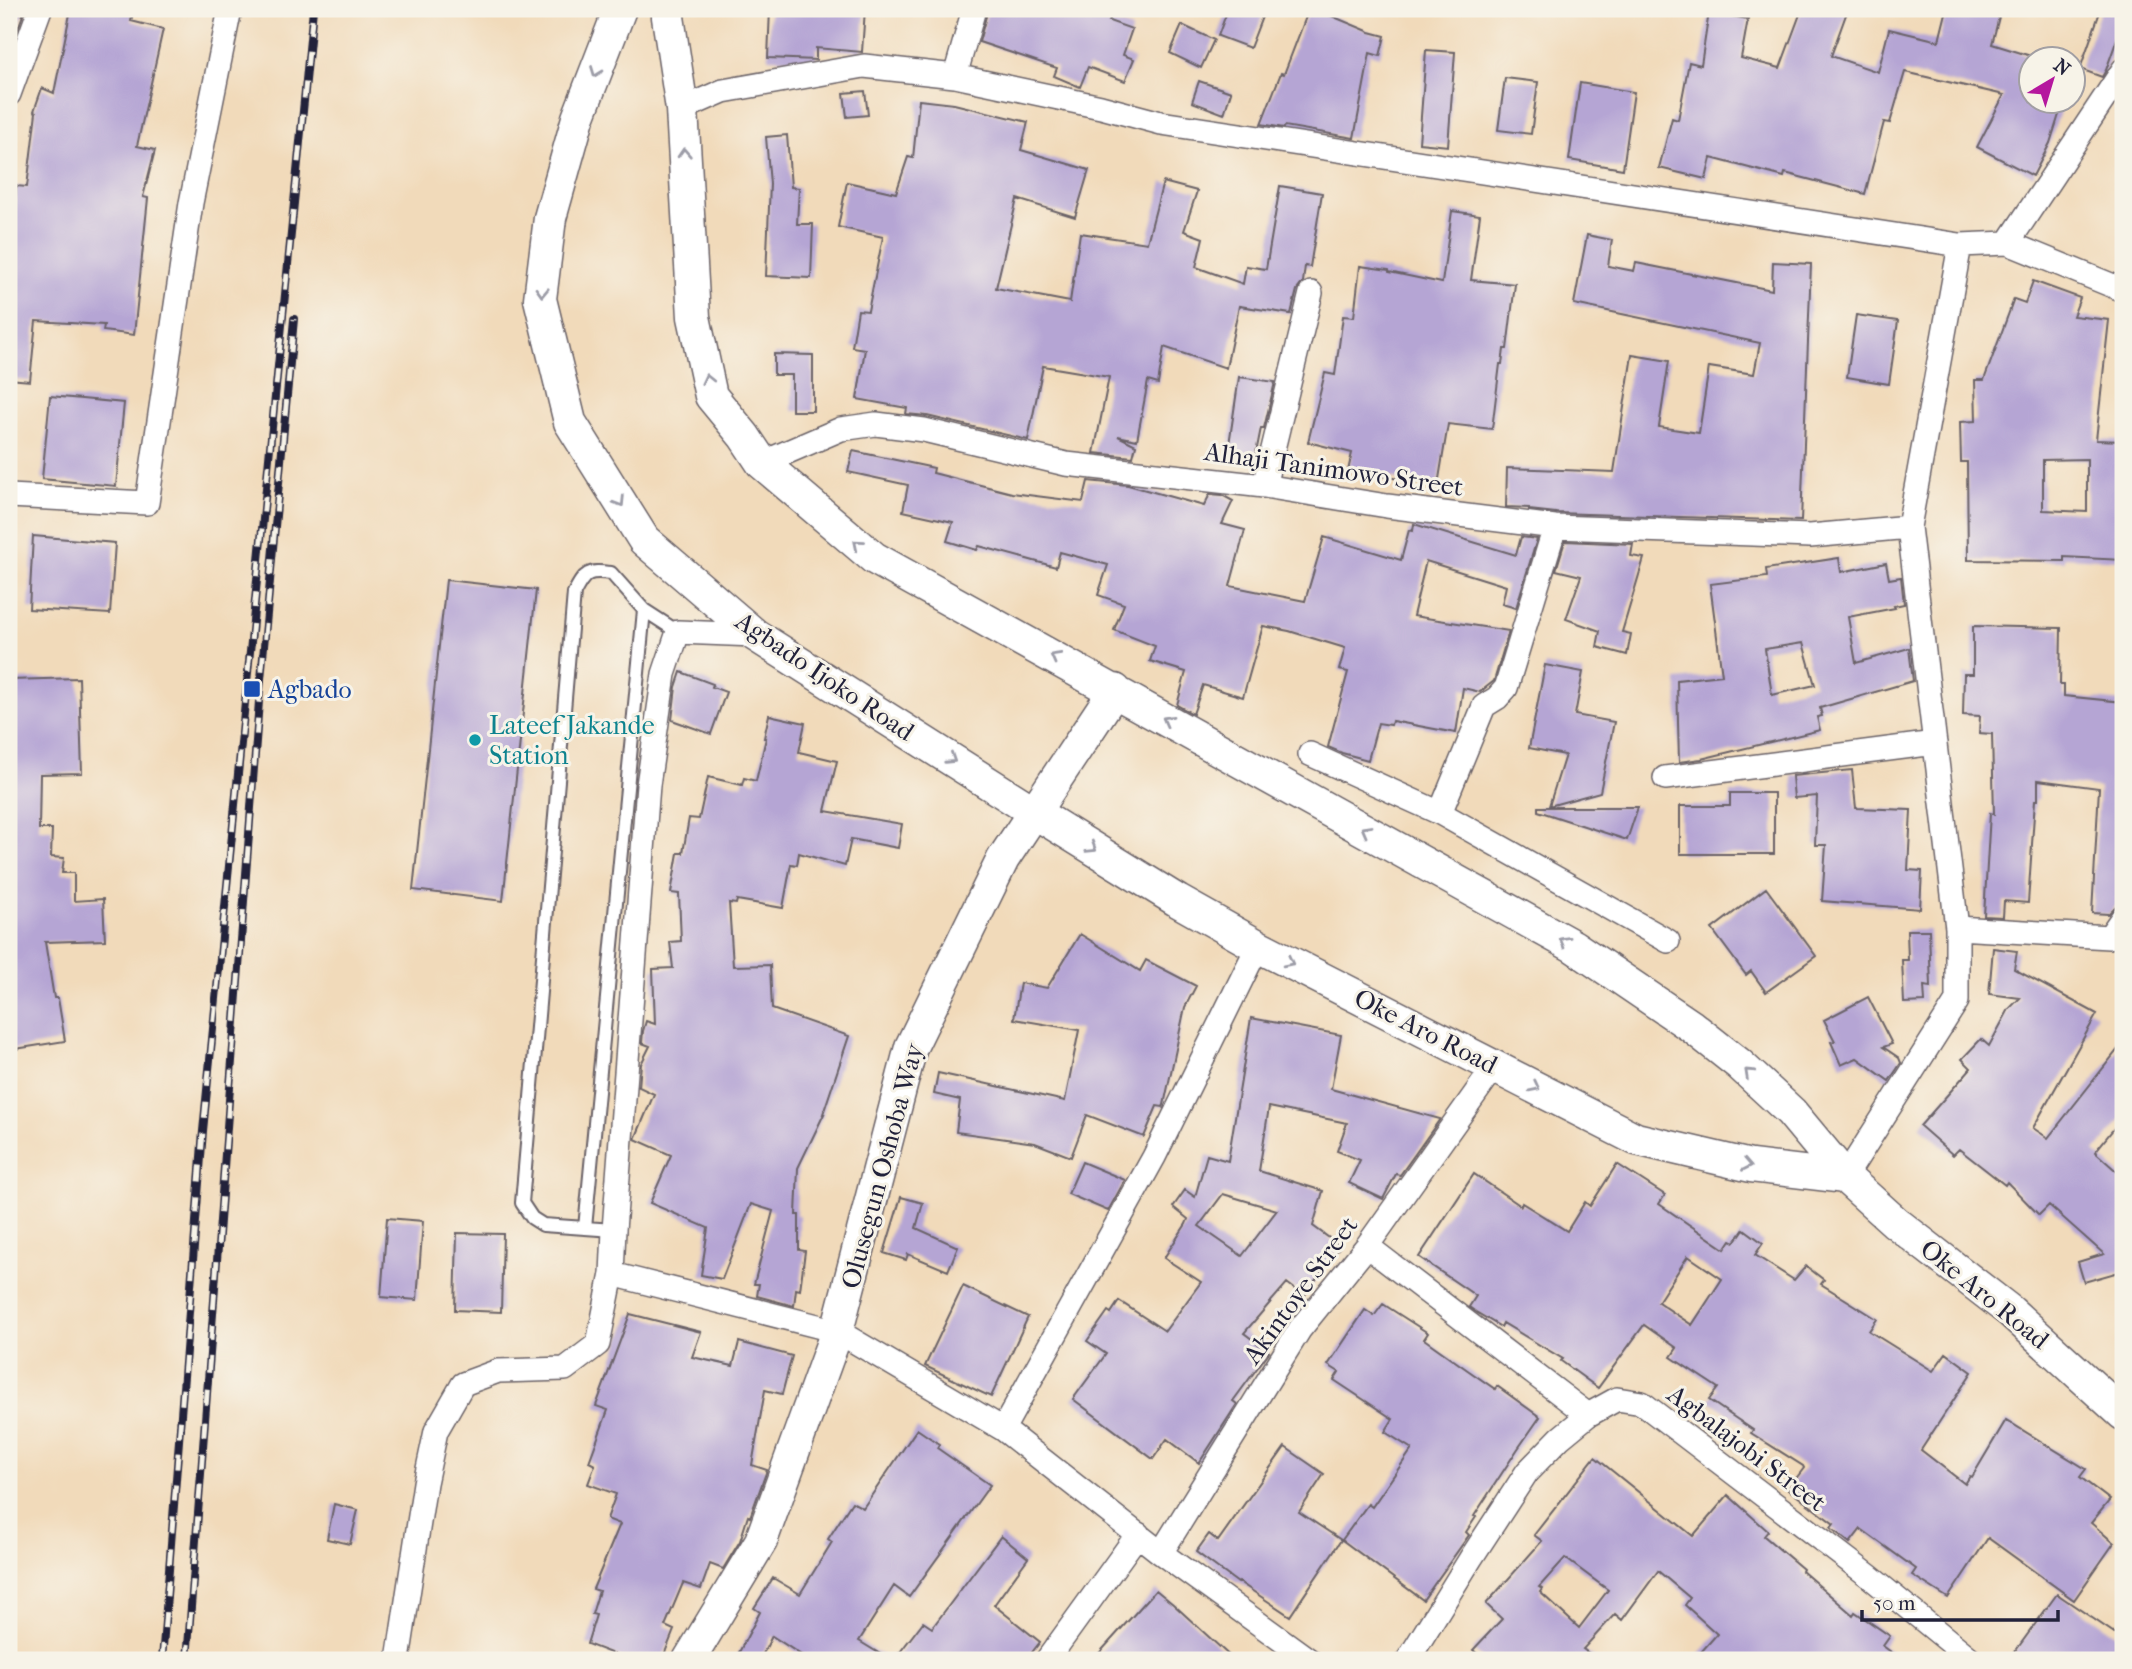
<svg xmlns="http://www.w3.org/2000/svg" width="2132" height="1669" font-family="'IM FELL French Canon',serif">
<rect width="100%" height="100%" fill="#f7f3e8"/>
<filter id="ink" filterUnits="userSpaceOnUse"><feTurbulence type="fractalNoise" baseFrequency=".0143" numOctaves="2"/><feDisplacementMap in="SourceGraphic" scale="14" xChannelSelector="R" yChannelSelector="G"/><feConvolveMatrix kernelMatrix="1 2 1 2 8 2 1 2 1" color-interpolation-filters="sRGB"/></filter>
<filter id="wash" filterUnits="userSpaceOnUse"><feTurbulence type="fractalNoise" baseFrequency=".00686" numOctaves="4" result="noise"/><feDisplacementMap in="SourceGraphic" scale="28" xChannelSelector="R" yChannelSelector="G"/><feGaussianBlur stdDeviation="1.57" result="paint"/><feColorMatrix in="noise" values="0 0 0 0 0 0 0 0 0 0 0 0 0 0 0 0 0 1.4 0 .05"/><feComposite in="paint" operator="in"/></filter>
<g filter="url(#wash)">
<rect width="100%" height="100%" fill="#f1daba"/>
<g id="blocks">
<path fill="#b5a5d4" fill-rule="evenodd" d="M9,9h16l-16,45z
M71,9h63l-3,12 32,8 -26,117 18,4 -12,47 5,1 -14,137 -31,-4 1,-6 -68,-4 -6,60 -21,-2v-108l7,-85 11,1 9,-75 -2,-1 8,-23 12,5z
M770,9h95l-3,43 -46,-4v12l-48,-2z
M988,9h126l-5,12 23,8 -9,26 11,4 -9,22 -37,-14 -8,20 -26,-11 3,-8 -78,-26z
M1228,9h37l-15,39 -32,-12z
M1309,9h6l55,23 15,4 -5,20 -10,-3 -16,85 -69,-12 -1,2 -23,-4 20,-51 3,1z
M1802,9h46l-17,47 47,16 11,-43 50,12 8,-32h54l-9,35 39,12v46h32l-13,41 -17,33 -56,-29 27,-52 -99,-23 -15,51 -6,-1 -19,72 -80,-21 -1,4 -73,-19 -5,21 -47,-11 13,-50 6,2 11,-58 12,3 8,-53 39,7 -7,39 39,10z
M2101,9h22v13l-17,48 -4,7 -22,-8z
M1182,25l32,15 -13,28 -31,-15z
M1426,50l29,2 -7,94 -29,-3z
M1505,78l33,4 -7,52 -33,-4z
M1199,81l32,11 -7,22 -32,-12z
M1580,83l54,9 -11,77 -54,-9z
M865,91l3,24 -21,2 -3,-24z
M919,100l35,4 74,18 -7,28 68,20 -14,47 -58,-18 -21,89 74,14 10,-69 67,10 16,-61 34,9 -13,40 19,7 -7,29 47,17 3,-18 20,3 14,-83 42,7 -12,74 -5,-1 -2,16 -6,8 -6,24 -52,-8 -13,62 -62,-21 -6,37 -10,-3 -11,59 -19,-4 18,9 -3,12 -39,-4 15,-76 -66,-11 -15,74 -101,-24 -21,-2 1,-6 -50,-9 8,-50 -13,-2 6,-37 10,1 15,-74 -45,-10 9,-45 49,11 12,-36 5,1z
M787,135l4,52 8,1 -2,36h16l-2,54 -45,-2 4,-92 -4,-47z
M1452,211l28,4 -9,65 44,4 -8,65h-3l-2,15h-2l-8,65 -44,-5 -10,61 -90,-14 4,-18 -44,-11 17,-69 10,2 8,-59 11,1 6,-51 29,4v2l53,11z
M1587,235l25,5 -4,26 26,5 2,-8 136,27 1,-28 38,2 -10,257 -245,-8 -27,-3v-2l-23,-1 1,-39 107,4 18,-117 37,6 -10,66 40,6 10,-66 45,7 6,-31 -186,-39z
M2033,281l47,17 -7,18 36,4 -13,120 27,1v119l-59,-3v4l-96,-1 -1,-98h-6l-1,-40 16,-1 -1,-41h9l30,-81 11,4zM2087,459v53l-44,-2v-50z
M1856,315l42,6 -9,63 -42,-7z
M774,354l39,1v56h-21v-36h-18z
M1239,377l36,5 -11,46h-3l-7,35 -27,-5z
M50,396l74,7 -8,83 -74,-7z
M853,451l81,17 -1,5 79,20 71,9 5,-21 40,4 76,21 6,-12 12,1 11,6 -11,23 23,6 -15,56 75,15 19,-64 77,23 8,-30 4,1 1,-7 102,31 5,-18 16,2 -21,69 -14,-4 4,-18 -80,-25 -13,55 96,15 -15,50 -14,11 -17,-4 -7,45 -64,-12 -1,4 -13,-2 -10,37 -26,-7 -14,-6 20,-75 -9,-2 6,-22 -56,-17 -26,-5 -20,71 -40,-12 -10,29 -16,-9 9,-33 -36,-11 5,-15 -41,-16 10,-26 -26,-9 10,-30 -48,-13 -4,15 -77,-21 -2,4 -30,-9 6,-19 -50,-11 5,-26 -60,-13z
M33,536l82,7 -5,71 -81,-5z
M1565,541l68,3 -2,12 13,2 -22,74 9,2 -4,21 -30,-8 3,-16 -34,-12 15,-43 -25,-6z
M1839,558l2,14 45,-9 3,16 12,-2 3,27 -10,2 1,2 -47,9 8,46 53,-15 4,33 -93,27 2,8 -5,1 3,13 -119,29 -22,3 -2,-82 45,-5 -12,-91 57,-7 -1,-8zM1803,643l12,42 -43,10 -7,-46z
M446,580l90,10 -33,311 -90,-11z
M1973,626l88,2 -1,57h4v11l59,6v201l-6,2 -9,9 -16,-1 7,-125 -61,-8v20h-3l-7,103 -24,-2 -1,16 -19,-1 6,-103 4,1 -2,-80 -13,-1 1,-17 -17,-1 1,-41h9z
M1545,665l38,7 -8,43 39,7 -14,70 -51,14 16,-51 -36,-7z
M681,672l32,12 -1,3 14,5 -15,42 -39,-14 4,-33z
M79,678l3,95 -42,1 -1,55h13l-1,28 13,1 -2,15h12v28l29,-2 2,41 -60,2 9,56h4l7,43 -56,9v-370z
M769,715l36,8 -6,29 38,9 -12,50 77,13 -4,24 -47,-9 -6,27 -46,-13 -2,12 -6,-1 -8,44 -46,-8 -1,4 -7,-1 4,63 37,-1 2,44 77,27 -26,78h1l-26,54 -2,47h3v35l6,1 -5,39 -4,-1 -2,17 -37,-10 2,-12h-5l19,-73 -22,-7 -29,75 -21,-4 7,-47 -58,-25 21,-48 -36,-16 19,-45 -15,-7 2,-23 9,-18 -8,-3 1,-12 3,-10 9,3 -2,-55 20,-1 -3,-26 11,-1 -2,-47 -8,-1 7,-40h5l6,-35 10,1 9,-42 34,8 2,-7 12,3 10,-43h-2z
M1852,770l4,38 55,2 -3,60 14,1 -2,38 -98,-8 4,-56h-11l2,-49 -23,2 -2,-22z
M1730,793h44v61h-94v-48h50z
M1538,807h100l-11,33 -89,-29z
M1766,888l50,68 -50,36 -15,-21 -5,4 -34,-46z
M1907,930h22l2,57 -7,-1 1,16 -21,1 -2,-43h6z
M1080,934l60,37 6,-11 50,26 -11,21 -21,98 -1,2 -6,-1 -13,31 -57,-22 -16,42 -36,-14 -79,-11 4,-32 -26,-6 4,-21 127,28 14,-71 -65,-11 6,-36 27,5z
M1993,948l24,3 -3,18 83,45 -64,114 15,10 75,-95v74l-28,35 28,25v95l-1,-1 -38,11 -6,-20 26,-8 -55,-49 -10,10 -32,-33 -2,3 -46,-36 -6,6 -33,-29 51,-58 -9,-9 19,-20 8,7 20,-37 11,-11 -31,-4z
M1868,997l24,47 -9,3 16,11 2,5 -12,18 -32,-23 -16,7 -10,-23 4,-1 -11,-21z
M1251,1018l90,17 -10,54 109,30 -40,56 -4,-1 -13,25 -34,-16 11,-23 -23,-9 10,-28 -78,-16 -10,64 64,20 -10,35 27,20 -36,50 -17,-13 -43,50 25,19 -36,49 4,3 -38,59 -32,-24 -14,20 -80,-60 33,-45 -19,-13 21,-30 3,2 8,-12 46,30 36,-49 -37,-24 22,-34 2,-5 -15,-12 12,-17 10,7 12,-42 21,6zM1223,1194l54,16 -35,46 -43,-30z
M1082,1162l43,18 -17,31 -40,-17z
M1617,1164l48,31 -6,9 66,45 6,-9 4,2 9,-13 19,14 -8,12 39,25 12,-14 18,14 -3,4 56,35 -8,12 64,40 13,-18 26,19 -51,78 44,34 5,-8 2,1 34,-57 80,49 -6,8 30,23 -19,23 23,20 -40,57 -86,-62 -40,60 -36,-23 4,-6 -55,-40 -11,14 -19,-15 3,-4 -46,-35 16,-21 -1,-2 -52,-33 2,-3 -44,-30 9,-12 -47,-31 6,-9 -33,-23 -46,63 -37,-27 2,-2 -60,-36 -2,4 -25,-15 -7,-5 7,-11 -57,-39 55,-83 47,32 1,-3 45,28 18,-29 5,4zM1688,1256l34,23 -30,46 -34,-23z
M901,1197l22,6 -7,25 42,19 -10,24 -40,-17 -2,6 -22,-7z
M387,1218l36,3 -6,79 -36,-3z
M457,1233l46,1 -2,78 -46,-2z
M963,1286l65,31 -37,80 -66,-31z
M1383,1304l45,29 -4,6 45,32 26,18 2,-3 43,31 -23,33 -43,66 2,1 -10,15 3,3 -46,65 -81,-60 26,-36 4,3 40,-58 -27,-17 8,-13 -59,-39 5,-8 -11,-7 37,-55 9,6z
M630,1314l71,18 -9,25 41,9 6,-24 53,14 -10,38 -17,-4 -13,75 15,5 -17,47 -2,-1 -8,25 -17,28 -13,-5 -9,25 -18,-6 -18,43 9,4 -12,30h-33l-42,-16 9,-29 -4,-1 7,-23 -6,-2 27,-65 -13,-5 9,-25 -28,-10 7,-19 -6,-3 19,-52 -12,-4z
M917,1429l22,15 -2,4 53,37 -81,112 -15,-11 -35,55 31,19h-81l-37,-24 -12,24h-25l25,-48 -6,-4 19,-30 27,16 32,-52 -4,-3 24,-37 11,6z
M1285,1447l39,27 -25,38 42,28 -51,76 -51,-34 -1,1 -42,-31 13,-18 9,7z
M1595,1457l98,79 35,-41 40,36 -4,5 39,33 -1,2 51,44 2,-3 35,24 -7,10 19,14h-208l23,-26 -32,-29 5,-7 -32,-27 -36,49 -7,-6 -32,35 15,11h-114l-11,-10 29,-31 -16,-15 56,-63 -8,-6zM1565,1558l43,32 -29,38 -39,-36 2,-3 -3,-2z
M334,1504l24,6 -8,34 -23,-5z
M1001,1536l27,22 -34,47 46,37 -14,18h-132l29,-38 9,6z
M1156,1590l17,14 61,56h-141z
M2057,1594l66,45v21h-114z"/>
</g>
</g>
<g filter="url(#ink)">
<use href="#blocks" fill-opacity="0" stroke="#6a6267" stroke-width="2"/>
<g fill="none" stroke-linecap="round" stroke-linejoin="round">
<defs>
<path id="lane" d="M585,1228l-42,-3 -11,-7 -10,-15 52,-610c11,-21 14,-23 37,-20l33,37 34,22
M614,1230l-29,-2 59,-618"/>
<path id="street" d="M955,76l19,-67
M9,94l31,-85
M682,109l41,-18 141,-25 91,10 146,31 60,16 799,122 48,-2 115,47
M2008,243l115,-173
M762,463l79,-34 35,-5 48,6 142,34 198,22 123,20 168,21 255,9 99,-9
M1264,486l47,-193
M9,496l138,7 44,-300 39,-194
M1310,754l130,59 44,-107 13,-8 9,-10 49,-161
M1665,778l270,-35
M1440,813l228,128
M1957,928l152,9 14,-20
M1845,1177l112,-176v-73l-48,-401 51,-282
M1367,1246l221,169
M612,1274l225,57 166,98 158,124 148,107
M1003,1429l151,-272 104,-211
M1161,1553l139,-224 67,-83 128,-180
M398,1660l27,-177 11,-52 27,-47 35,-13 67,-2 33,-25 14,-70 2,-44 34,-445 16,-111 14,-42 77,3
M1047,1660l91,-126
M1408,1660l63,-102 56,-86 33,-34 28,-23 29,-16 25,4 227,173 103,84"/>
<path id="secondary" d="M620,9l-42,109 -28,100 -10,81 30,123 74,118 111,95 279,177 144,89 80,45 378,193 115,27 94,11
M669,9l-1,8 14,92 12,208 17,79 33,40 18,27 112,95 699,388 118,80 48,38 52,48 54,65 50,45 116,90 112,102
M689,1660l72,-119 76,-210 74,-284 92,-188 112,-169"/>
</defs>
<use href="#lane" stroke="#6a6267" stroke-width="16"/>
<use href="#street" stroke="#6a6267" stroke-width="26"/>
<use href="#secondary" stroke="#6a6267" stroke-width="35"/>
<use href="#lane" stroke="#fff" stroke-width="12"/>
<use href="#street" stroke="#fff" stroke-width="23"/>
<use href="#secondary" stroke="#fff" stroke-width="32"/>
<defs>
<path id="rail" d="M162,1660l41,-529 110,-1122
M187,1660l72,-959 35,-382"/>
</defs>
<use href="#rail" stroke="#22223b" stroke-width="8"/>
<use href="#rail" stroke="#f7f3e8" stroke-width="5" stroke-dasharray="16" stroke-linecap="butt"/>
</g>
<defs><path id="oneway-chevron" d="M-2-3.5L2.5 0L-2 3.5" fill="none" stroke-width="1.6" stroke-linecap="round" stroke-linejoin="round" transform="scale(1.75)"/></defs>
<g stroke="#9c9ca7">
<use href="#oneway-chevron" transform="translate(596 72) rotate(111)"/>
<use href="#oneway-chevron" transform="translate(684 153) rotate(-93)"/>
<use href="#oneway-chevron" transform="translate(542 292) rotate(92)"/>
<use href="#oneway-chevron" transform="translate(707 379) rotate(-103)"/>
<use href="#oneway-chevron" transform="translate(620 502) rotate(58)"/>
<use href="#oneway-chevron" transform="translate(858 544) rotate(-140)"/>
<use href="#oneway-chevron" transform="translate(1055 657) rotate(-151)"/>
<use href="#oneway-chevron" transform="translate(1167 720) rotate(-151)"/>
<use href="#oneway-chevron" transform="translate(951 759) rotate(33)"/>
<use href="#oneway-chevron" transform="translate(1366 830) rotate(-151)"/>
<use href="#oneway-chevron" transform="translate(1092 848) rotate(32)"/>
<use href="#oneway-chevron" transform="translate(1564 941) rotate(-150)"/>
<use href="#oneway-chevron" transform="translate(1289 962) rotate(27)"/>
<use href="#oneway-chevron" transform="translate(1749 1073) rotate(-137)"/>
<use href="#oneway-chevron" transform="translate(1535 1087) rotate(27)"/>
<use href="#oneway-chevron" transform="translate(1747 1165) rotate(11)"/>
</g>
</g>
<rect fill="#1a4fb4" stroke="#f7f3e8" stroke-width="2.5" x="243" y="680" width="18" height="18" rx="3.5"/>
<circle fill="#0f9aa8" stroke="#f7f3e8" stroke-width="2.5" cx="475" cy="740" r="7"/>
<g text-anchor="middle" stroke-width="6" stroke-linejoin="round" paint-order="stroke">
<g font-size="26" fill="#22223b" stroke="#f7f3e8">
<text transform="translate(1334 469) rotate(8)" y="9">Alhaji Tanimowo Street</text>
<text transform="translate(825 676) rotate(34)" y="9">Agbado Ijoko Road</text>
<text transform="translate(1426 1031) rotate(27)" y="9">Oke Aro Road</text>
<text transform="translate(882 1166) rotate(-75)" y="9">Olusegun Oshoba Way</text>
<text transform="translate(1300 1290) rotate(-54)" y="9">Akintoye Street</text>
<text transform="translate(1985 1294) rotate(39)" y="9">Oke Aro Road</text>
<text transform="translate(1747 1448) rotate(37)" y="9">Agbalajobi Street</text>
</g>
<g font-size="26" fill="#164399" stroke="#f7f3e8" text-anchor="start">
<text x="268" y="698">Agbado</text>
</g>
<g font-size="26" fill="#0d838f" stroke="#f7f3e8" text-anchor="start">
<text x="489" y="734">Lateef Jakande<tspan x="489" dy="30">Station</tspan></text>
</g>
</g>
<rect width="2132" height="1669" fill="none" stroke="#f7f3e8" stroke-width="35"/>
<g transform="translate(2052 80) rotate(38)"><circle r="33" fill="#f7f3e8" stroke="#a29fa3" stroke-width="2"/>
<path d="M0-5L12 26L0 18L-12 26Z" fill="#b5179e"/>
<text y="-10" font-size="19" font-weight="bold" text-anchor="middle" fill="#22223b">N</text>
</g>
<path d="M1862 1610v10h196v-10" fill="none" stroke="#22223b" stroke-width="3.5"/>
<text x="1873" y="1610" font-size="21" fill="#22223b" stroke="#f7f3e8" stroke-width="5" paint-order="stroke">50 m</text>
</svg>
